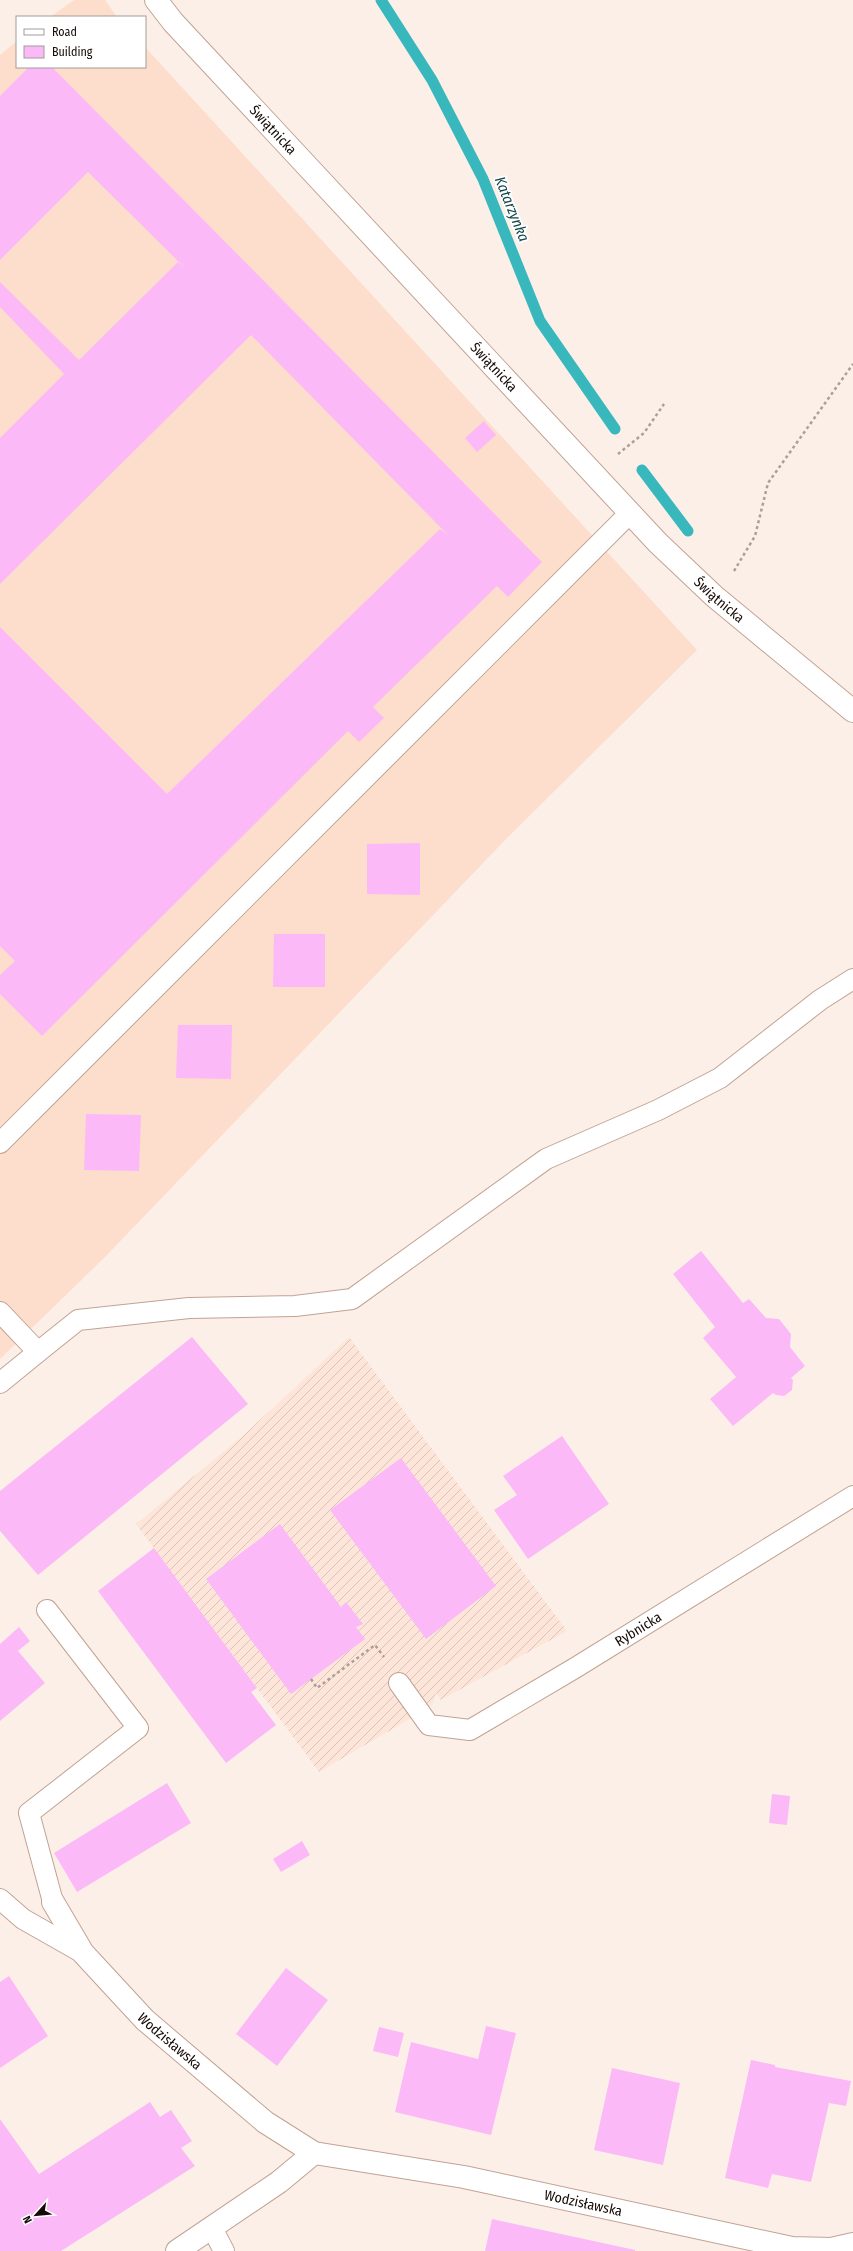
<svg xmlns="http://www.w3.org/2000/svg" width="853" height="2251" font-family="'Fira Sans Condensed',sans-serif">
<defs>
<pattern id="industrial-furrows" width="10" height="10" patternUnits="userSpaceOnUse"><rect width="10" height="10" fill="#fde6d9"/><path d="M-1 1l2-2M0 10L10 0M9 11l2-2" fill="none" stroke="#d8c4b9"/></pattern>
</defs>
<rect width="100%" height="100%" fill="#fcefe8"/>
<path fill="url(#industrial-furrows)" d="M349,1337l218,294 -126,69 -5,-7 -3,11 -13,9 -101,59 -183,-248 109,-90z"/>
<path fill="#fdddcb" d="M74,0h31l12,17h-67z
M17,41v26h128v-20l552,603 -189,187 -403,420 -105,102v-1304z"/>
<g fill="none" stroke-linecap="round" stroke-linejoin="round">
<path stroke="#38b8bd" stroke-width="11" d="M381,0l51,80 51,99 57,142 75,108
M642,470l46,61"/>
</g>
<path fill="#fbbaf7" d="M29,67h23l490,495 -34,35 -11,-11 -124,121 11,11 -25,24 -11,-11 -306,305 -42,-42v-19l15,-14 -15,-15v-319l167,167 273,-265 8,6 -197,-200 -251,249v-146l64,-64 -64,-67v-25l79,78 99,-98 8,7 -98,-97 -88,88v-164z
M484,421l12,14 -19,17 -12,-14z
M420,843v52l-53,-1v-50z
M274,934h51v53h-52z
M178,1025h54l-1,54 -55,-1z
M86,1114l55,1 -2,56 -55,-1z
M701,1251l42,52 6,-4 17,19 13,1 12,15 -1,13 15,19 -14,12 2,2 -1,10 -8,6 -8,-1 -3,-2 -40,33 -23,-27 26,-22 -33,-39 12,-11 -42,-53z
M192,1337l56,67 -210,171 -38,-44v-40z
M562,1436l47,68 -81,55 -34,-49 23,-15 -14,-19z
M401,1458l95,128 -70,53 -96,-129z
M280,1524l61,83 5,-5 17,22 -7,3 9,12 -74,55 -85,-115z
M154,1548l103,140 -6,4 25,33 -50,38 -128,-172z
M19,1627l11,14 -12,10 27,32 -45,38v-77z
M167,1783l24,40 -114,69 -23,-39z
M772,1794l18,2 -3,29 -18,-2z
M302,1841l8,14 -29,17 -8,-13z
M286,1968l42,32 -51,66 -41,-32z
M9,1976l39,60 -48,32v-86z
M486,2026l30,7 -25,102 -96,-23 16,-70 67,17z
M379,2027l25,6 -6,24 -25,-6z
M751,2060l24,5v2l76,14 -5,25 -17,-3 -18,79 -39,-8 -4,14 -43,-10z
M612,2068l68,15 -17,82 -69,-15z
M150,2102l10,15 11,-7 21,31 -11,7 14,18 -134,85h-61v-132l39,55z
M492,2219l143,31v1h-150z"/>
<g fill="none" stroke-linecap="round" stroke-linejoin="round">
<defs>
<g id="lane">
<path d="M0,1143l630,-630"/>
<path d="M0,1312l38,40 40,-32 111,-12 106,-2 57,-7 194,-140 112,-49 62,-32 100,-78 33,-21"/>
<path d="M0,1383l38,-31"/>
<path d="M47,1610l91,118 -109,85 24,89"/>
<path id="s1" d="M399,1683l30,42 41,5 105,-62 278,-172"/>
<path d="M0,1899l23,20 60,34"/>
<path d="M212,2228l12,23"/>
</g>
<g id="street">
<path id="s2" d="M156,0l17,22 485,521 56,53 139,115"/>
<path id="s3" d="M53,1902l30,51 62,67 120,102 49,31 150,24 328,71 39,1 22,-5"/>
<path d="M177,2251l102,-69 35,-29"/>
</g>
</defs>
<use href="#lane" stroke="#c1a393" stroke-width="22"/>
<use href="#street" stroke="#c1a393" stroke-width="24"/>
<path stroke="#ab9f99" stroke-width="2.5" stroke-dasharray="3 3" stroke-linecap="butt" d="M618,454l26,-21 20,-29
M734,571l21,-35 13,-53 85,-119
M311,1679l6,9 58,-43 9,12"/>
<use href="#lane" stroke="#fff" stroke-width="20"/>
<use href="#street" stroke="#fff" stroke-width="22"/>
</g>
<g text-anchor="middle" stroke-width="3.5" stroke-linejoin="round" paint-order="stroke">
<g font-size="14" fill="#150b06" stroke="#fff">
<text dy="5" stroke="none"><textPath href="#s2" startOffset="175">Świątnicka</textPath></text>
<text dy="5" stroke="none"><textPath href="#s2" startOffset="499">Świątnicka</textPath></text>
<text dy="5" stroke="none"><textPath href="#s2" startOffset="823">Świątnicka</textPath></text>
<text dy="5" stroke="none"><textPath href="#s1" startOffset="289">Rybnicka</textPath></text>
<text dy="5" stroke="none"><textPath href="#s3" startOffset="183">Wodzisławska</textPath></text>
<text dy="5" stroke="none"><textPath href="#s3" startOffset="640">Wodzisławska</textPath></text>
</g>
<g font-size="15" font-style="italic" fill="#11484a" stroke="#fff">
<text transform="translate(512 209) rotate(68)" y="5">Katarzynka</text>
</g>
</g>
<rect x="16" y="16" width="130" height="52" fill="#ffffff" stroke="#a19d9b"/>
<rect x="24" y="29" width="20" height="6" fill="#ffffff" stroke="#a19d9b"/>
<text x="52" y="36" font-size="12" fill="#150b06">Road</text>
<rect x="24" y="46" width="20" height="12" fill="#fbbaf7" stroke="#a19d9b"/>
<text x="52" y="56" font-size="12" fill="#150b06">Building</text>
<g transform="translate(36 2215) rotate(243)" stroke="#ffffff" stroke-width="3" paint-order="stroke">
<path d="M0-3L7 15L0 10L-7 15Z" fill="#150b06"/>
<text y="-6" font-size="11" font-weight="bold" text-anchor="middle" fill="#150b06">N</text>
</g>
</svg>
